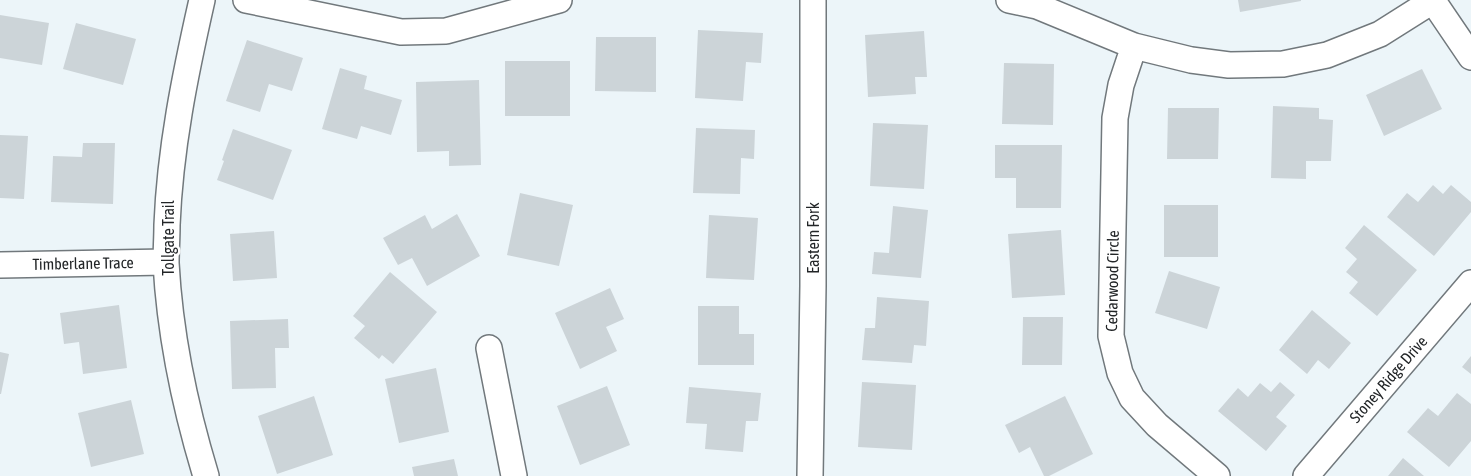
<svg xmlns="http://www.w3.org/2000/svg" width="1471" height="476" font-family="'Asap Condensed',sans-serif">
<rect width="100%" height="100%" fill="#ecf5f9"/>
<path fill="#ccd4d8" d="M1238,0h63v1l-61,11z
M0,15l49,8 -7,42 -42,-7z
M76,23l60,16 -13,46 -60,-16z
M698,30l65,3 -2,30 -15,-1 -3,39 -48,-3z
M924,31l3,46h-12l1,17 -48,3 -3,-62z
M596,37h60v55l-61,-1z
M247,40l56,18 -11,33 -23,-7 -9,28 -34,-11z
M505,61h65v55h-65z
M1004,63l50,1 -1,61 -51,-1z
M340,68l27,8 -3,13 38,11 -11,35 -30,-9 -4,13 -35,-10z
M1422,69l20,40 -58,27 -18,-41z
M479,80l2,85 -32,1v-15l-32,1 -1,-70z
M1273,106l46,2v11l14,1 -2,41h-25v18l-35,-1z
M1168,108h51l-1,51h-51z
M873,123l55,2 -4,64 -54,-3z
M696,128l59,2 -1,29 -13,-1 -1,36 -47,-1z
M233,129l59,21 -19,50 -56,-20 7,-19 -2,-1z
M0,135l28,1 -4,63 -24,-1z
M83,143h32l-2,61 -62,-2 2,-46 29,1z
M995,145h67l-1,63h-45v-30h-21z
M1433,185l10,9 8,-9 20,17v10l-37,44 -47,-39 20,-24 11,9z
M520,193l53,12 -14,61 -52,-11z
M1164,205h54v52h-54z
M893,206l35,4 -7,68 -49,-4 2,-22 15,1z
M457,214l23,42 -53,30 -15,-28 -14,7 -15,-27 42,-23 7,14z
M709,215l49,3 -4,62 -48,-2z
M1364,225l53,45 -40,46 -28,-23 9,-11 -12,-10 11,-13 -12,-11z
M1061,230l4,65 -53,3 -4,-64z
M274,231l3,47 -44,3 -3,-47z
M1169,271l51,16 -13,42 -52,-16z
M390,272l47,40 -44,52 -11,-9 -3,4 -25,-21 11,-12 -12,-10z
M610,288l14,31 -18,8 11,24 -37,18 -25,-56z
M877,297l52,4 -3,45 -12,-1 -2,18 -50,-3 3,-32h10z
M119,305l8,63 -44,6 -4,-32 -15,2 -4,-31z
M698,306h41v28h15v31h-56z
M1312,310l39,33 -22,26 -11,-9 -11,14 -28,-24z
M1023,317h40l-1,48h-40z
M288,319l1,29h-14l1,40 -44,1 -2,-68z
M0,352l9,2 -8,40h-1z
M1471,356v18l-9,-7z
M436,368l13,64 -50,11 -14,-64z
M862,382l54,3 -4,65 -54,-3z
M1280,382l15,13 -19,22 11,9 -21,25 -48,-40 20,-23 10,9 12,-14 11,9z
M607,386l23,59 -50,20 -23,-59z
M689,387l72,6 -3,28h-12l-3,31 -38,-3 2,-25 -21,-1z
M1457,393l14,11v37l-22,26 -42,-35 21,-24 10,8z
M314,396l19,59 -56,19 -19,-58z
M1065,396l28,58 -44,22h-5l-14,-29 -11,6 -14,-28z
M131,400l13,54 -53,13 -13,-54z
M1403,458l21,18h-36z
M454,459l4,17h-44l-2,-9z"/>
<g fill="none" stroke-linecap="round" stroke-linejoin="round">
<defs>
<path id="minor" d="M202,0c-17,75 -32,149 -35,225 0,13 -1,26 -1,38 4,73 19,144 40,213
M246,0l155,32 45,-1 113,-31
M1009,0l28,6 97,40 57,14 38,5 54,-1 44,-9 53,-21 54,-34
M1433,1l38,56
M1134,46l-13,39 -6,33 -4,218 9,37 12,25 25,27 60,51
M0,265l166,-3
M489,348l25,128
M810,476l3,-190v-286
M1306,476l165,-193"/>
</defs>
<use href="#minor" stroke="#71787c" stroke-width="28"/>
<use href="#minor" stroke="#fff" stroke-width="25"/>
</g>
<g text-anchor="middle" stroke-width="5" stroke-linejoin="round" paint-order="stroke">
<g font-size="16" fill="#222527" stroke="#fff">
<text transform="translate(168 238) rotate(-90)" y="6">Tollgate Trail</text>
<text transform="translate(813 238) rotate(-90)" y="6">Eastern Fork</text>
<text transform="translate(83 263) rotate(-1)" y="6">Timberlane Trace</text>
<text transform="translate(1112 281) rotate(-89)" y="6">Cedarwood Circle</text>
<text transform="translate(1388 379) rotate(-49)" y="6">Stoney Ridge Drive</text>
</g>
</g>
</svg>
